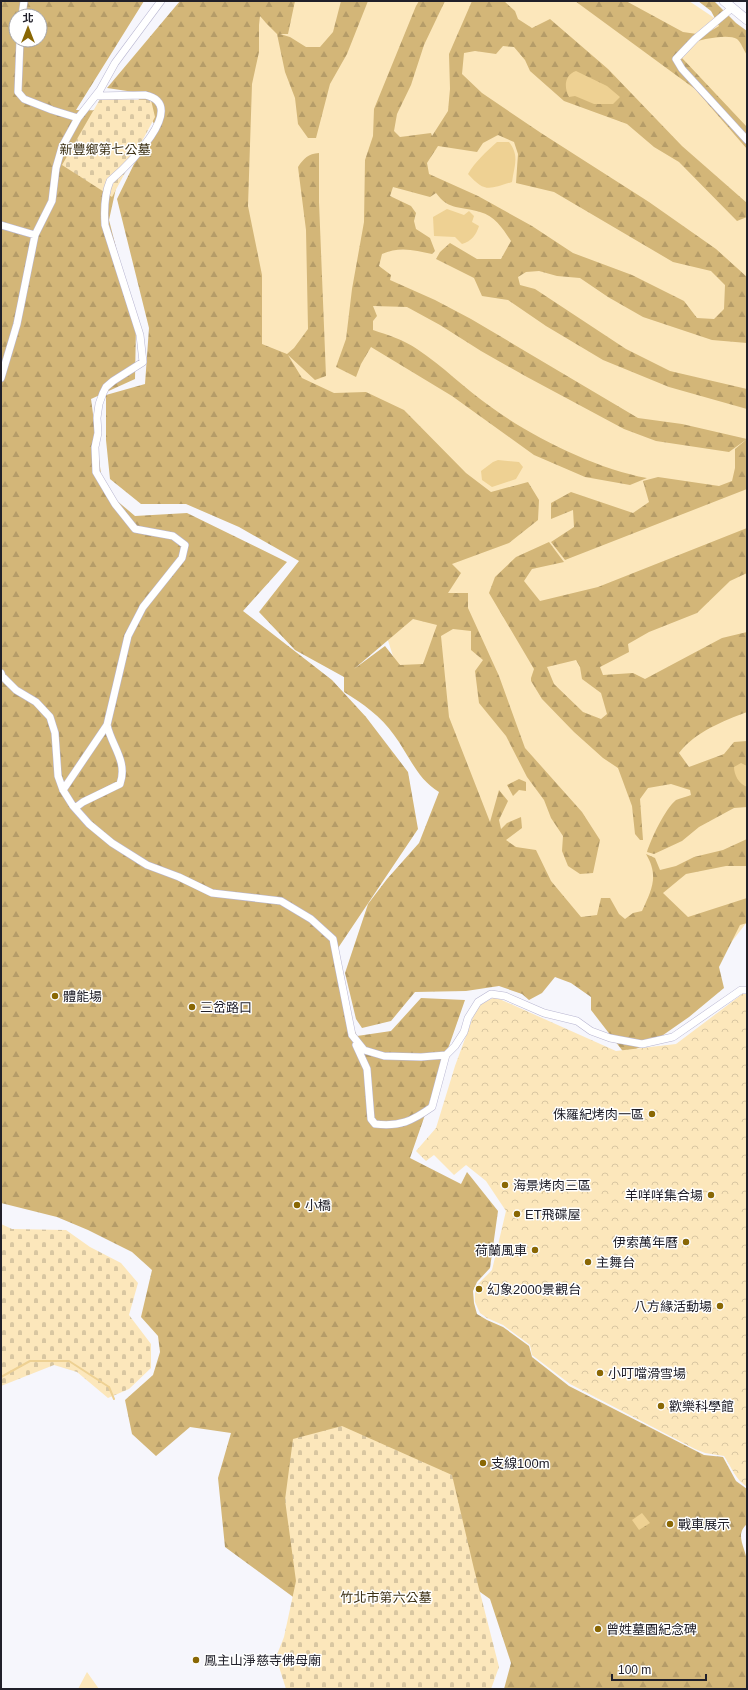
<svg xmlns="http://www.w3.org/2000/svg" width="748" height="1690" font-family="Arial,'Noto Sans TC',sans-serif">
<defs>
<pattern id="forest-firs" width="22" height="20" patternUnits="userSpaceOnUse"><rect width="22" height="20" fill="#d3b678"/><path d="M5 1l3.5 6h-7zM16 11l3.5 6h-7z" fill="#b59c68"/></pattern>
<pattern id="cemetery-stones" width="16" height="16" patternUnits="userSpaceOnUse"><rect width="16" height="16" fill="#fce7bb"/><path d="M2 7V4a2 2 0 0 1 4 0v3zM10 15v-3a2 2 0 0 1 4 0v3z" fill="#d8c6a1"/></pattern>
<pattern id="park-crowns" width="20" height="18" patternUnits="userSpaceOnUse"><rect width="20" height="18" fill="#fce7bb"/><path d="M2 6a3 3 0 1 1 6 0M12 15a3 3 0 1 1 6 0" fill="none" stroke="#d8c6a1"/></pattern>
</defs>
<rect width="100%" height="100%" fill="#f6f6fc"/>
<path fill="#fce7bb" d="M238,1h451l33,22 25,24v875l-31,40 -146,-43 -107,-97 -58,-128 -20,-63 -163,-316z
M87,1672l12,17h-21z"/>
<path fill="url(#forest-firs)" fill-rule="evenodd" d="M1,1h143l-68,109 57,1 -24,109 27,106 -1,53 -44,20 12,90 32,27 52,-3 100,49 -44,49 89,69 34,37 42,55 10,57 -84,125 10,53 13,29 34,-5 30,-33 44,2 -55,158 51,26 6,-12 31,39 -8,57 -13,14 -4,9 1,12 3,11 10,6 16,7 26,19 3,11 37,29 135,69 19,2 13,24 11,8v35c-13,11 -1,24 0,38 1,42 0,85 0,127h-243l7,-26 -21,-64 -27,-19 -159,25 -79,-58 -7,-69 13,-45 -41,-6 -34,29 -24,-22 -7,-34 28,-25 7,-23 -2,-16 -17,-19 11,-47 -20,-18 -44,-22 -31,-13 -56,-14zM16,16h24v24h-24z
M180,1h115l-7,33h-8l10,3 16,10h14l13,-15 8,-31h27l-21,53 -17,30 -14,54h-8l-10,-14 -3,-26 -10,-26 -8,-38 -11,-11 -6,-7 -1,9v27l-7,32 -4,122 14,69v69l25,10 7,-6 14,-19 -2,-99 -8,-63c6,-9 10,-13 21,-14v49l7,174 -11,4 -27,-25 14,23 32,15 32,-1 38,18 62,63 25,19 37,-10 11,18 -1,20 -29,23 -57,21 9,9 -13,20h20v15l31,68 26,72 57,64 18,28 -7,33 -13,1 -12,-8 -6,-15 1,-15 -12,-18 -7,-18 -17,-23 -21,-41 -27,-33 -4,-32 8,-11 -12,-10v-19l-18,-2 -12,7 8,81 41,105 9,-32 9,11 -9,19 2,9 6,-6 14,-6 1,11 -16,12 10,7 20,3 15,31 30,36 16,-2 4,-17h9l9,16 6,5 8,-6 9,-2c10,-22 17,-35 4,-57l9,4 5,12 16,-4 18,-9 29,-7 24,-11v27h-21l-40,8 -23,19 25,24 59,-19v25l-7,2 -21,42 5,21 -35,29 -33,23 -31,14 -34,-44v-13l-20,-14 -16,-6 -13,16 -13,7 -7,-6 -23,-8 -33,5 -51,1 -24,29 -29,7 -6,-9 -11,-46 23,-69 19,-25 32,-36 20,-51c-22,-13 -30,-37 -45,-57 -13,-19 -31,-31 -50,-43v-15l-49,-27 -36,-38 40,-51 -60,-34 -53,-23h-45l-31,-25 -4,-39v-45l39,-11 4,-56 -32,-129 17,-35 24,-34 -24,-38 -27,-4zM413,619l24,6 -14,39 -23,1 -15,-19 -31,23z
M419,1h26l-21,44 -13,40 -14,29 -3,17 6,6 31,-4 1,3 16,-25 2,-22 -1,-35 23,-53h32l11,10 3,8 14,9 18,-9 58,50 74,77 65,57v14l-10,4 -58,-59 -25,-15 -27,-23 -63,-23 -34,-30 -5,-11 -11,-13 -11,-1 -7,8 -21,-3 -11,2 -2,21 20,19 59,40 108,69 67,47 31,28v66l-35,-3 -69,-23 -35,-20 -28,-19 -23,-2 -18,-5 -13,1 -8,5 2,8 15,4 91,60 44,22 77,18v20l-78,-22 -66,-27 -57,-34 -38,-26 -26,-4 -8,-18 -38,-19 4,-7 10,-9 27,16h24l10,-18c-8,-12 -16,-25 -31,-29 -19,-6 -31,-1 -44,-19l-6,4 -37,-10 -3,9 21,10 5,7 -2,8 2,8 14,9 5,13 -3,3c-17,-4 -33,-8 -50,0l-3,12 12,9 -1,5 45,20 36,19 167,99 44,6 65,15 -18,13 -73,-11 -32,-12 -97,-52 -46,-26 -41,-26 -33,-18 -34,-1 4,10 -4,5v9c15,5 31,10 44,19 26,17 48,40 74,58 41,30 106,62 156,71l-17,7 -45,-8 -51,-22 -82,-59 -81,-49 -10,17 -5,13 -20,-10 10,-28 6,-50 12,-67 1,-62 8,-24 1,-27 42,-103zM498,135l16,7 4,12 -2,29 38,9 119,70 38,9 14,14 -1,24 -10,10 -17,-1 -13,-17 -52,-26 -59,-22 -41,-27 -54,-30 -49,-22 -2,-11 11,-17 39,6 6,-9z
M575,1h51l57,31 21,3 15,-9 -8,-15 -13,-10h16l22,22 11,8v24c-3,-4 -6,-13 -10,-16 -9,-6 -38,1 -47,4l-8,15 65,69v22l-52,-60z
M747,439v50l-182,71 -14,-18 23,-15 -1,-17 -22,9v-16l20,-11 62,21 16,-11 -6,-21 15,-4 61,9 13,-5 3,-13v-19z
M747,528v45l-17,8 -33,32 -48,19 -21,12 1,8 -29,15 3,8 30,-2 12,6 77,-41 25,-6v80c-24,9 -52,20 -68,41l10,14 35,-13 10,-12 13,-1v66l-13,1 -35,19 -17,14 -28,13 -7,-2c4,-13 18,-43 29,-52 4,-2 11,-3 15,-5l-1,-5 -19,-6 -23,4 -8,11 3,41h-3l-5,-6 -3,-28 -14,-38 -15,-10 -29,-26 -32,-33 -11,-18v-3l3,-9 -45,-76 6,-16 21,-20 33,-15 15,20 -32,7 -8,12 16,20 58,-14zM576,660l4,7 2,12 19,14 6,21 -6,5 -18,-7 -29,-28 -7,-17z
M519,779l7,3v9l-7,-1 -6,6 -6,-11z"/>
<path fill="url(#cemetery-stones)" d="M100,99l51,1 4,17 -43,80 -50,-32z
M1,1224l11,5 54,1 24,17 31,16 17,20 -9,32 22,29v24l-22,21 -21,9 -31,-26 -23,-7 -53,21z
M342,1426l110,49 22,94 25,98 -8,22h-205l-10,-32 8,-20 12,-56 -11,-81 8,-61z"/>
<path fill="url(#park-crowns)" d="M745,992h2v495c-12,-8 -15,-19 -23,-31l-19,-3 -10,-4 -125,-65 -38,-29 -2,-10 -27,-20 -16,-7 -7,-5 -5,-11v-11l3,-7 14,-14 14,-59 -20,-30 -20,-16 -12,10 -20,-20 -8,6 -10,-10 20,-23 19,-62 22,-60 18,-9 121,54 60,-7z"/>
<path fill="#eed193" d="M576,71l31,15 13,11 -7,7h-19l-19,-8 -6,1c-5,-9 -5,-22 7,-26z
M497,142h12c11,14 5,24 3,40 -23,7 -27,11 -44,-8 7,-12 18,-22 29,-32z
M447,209l17,6 5,-4 5,5 -2,6 7,4c-3,9 -7,15 -17,18l-7,-7 -21,-1 -1,-19z
M498,460l21,2 4,5 -7,12 -24,8 -10,-7 -1,-9 12,-9z
M741,763l6,3v21c-8,-3 -13,-12 -13,-20z
M642,1513l8,10 -11,7 -7,-10z"/>
<g fill="none" stroke-linecap="round" stroke-linejoin="round">
<path stroke="#eed193" stroke-width="2" d="M1,1377l29,-16h39l40,26 5,12"/>
<defs>
<path id="minor" d="M732,8l-37,31 -19,20 6,10 65,71
M22,16l2,-15
M20,40l-2,52 6,7 28,11 26,8
M1,225l34,10
M1,378l16,-54 18,-89 17,-34 4,-33 6,-21 16,-29 22,-28 15,-27 46,-62
M1,673l1,3 14,14 20,12 14,15 5,16 3,43 5,14 10,16 16,18 23,19 35,22 32,12 33,16 69,8 30,18 22,20 19,96 12,15 20,6 37,1 25,-2 9,-9 9,-14 4,-14 10,-16 13,-8 14,2 39,17 33,8 14,10 19,7 32,6 31,-7 68,-47h6
M63,790l44,-65 21,-89 15,-29 39,-49 3,-13 -12,-9 -38,-7 -20,-25 -19,-32 -1,-25 3,-14 -1,-15 2,-14 4,-11 3,-6 7,-6 30,-19 -3,-27 -35,-110c-1,-14 0,-32 5,-44 16,-14 81,-76 35,-86l-49,1
M75,808l8,-6 37,-18c8,-23 -8,-37 -13,-59
M356,1045l11,24 4,50 4,5c25,3 37,-3 57,-17l14,-52"/>
<path id="tertiary" d="M724,1l23,19"/>
</defs>
<use href="#minor" stroke="#b8b6d1" stroke-width="8"/>
<use href="#tertiary" stroke="#b8b6d1" stroke-width="10"/>
<use href="#minor" stroke="#fff" stroke-width="7"/>
<use href="#tertiary" stroke="#fff" stroke-width="9"/>
</g>
<g fill="#896704" stroke="#fff" stroke-width="1.5">
<circle cx="55" cy="996" r="4"/>
<circle cx="192" cy="1007" r="4"/>
<circle cx="652" cy="1114" r="4"/>
<circle cx="505" cy="1185" r="4"/>
<circle cx="711" cy="1195" r="4"/>
<circle cx="297" cy="1205" r="4"/>
<circle cx="517" cy="1214" r="4"/>
<circle cx="686" cy="1242" r="4"/>
<circle cx="535" cy="1250" r="4"/>
<circle cx="588" cy="1262" r="4"/>
<circle cx="479" cy="1289" r="4"/>
<circle cx="720" cy="1306" r="4"/>
<circle cx="600" cy="1373" r="4"/>
<circle cx="661" cy="1406" r="4"/>
<circle cx="483" cy="1463" r="4"/>
<circle cx="670" cy="1524" r="4"/>
<circle cx="598" cy="1629" r="4"/>
<circle cx="196" cy="1660" r="4"/>
</g>
<g text-anchor="middle" stroke-width="3" stroke-linejoin="round" paint-order="stroke">
<g font-size="13" fill="#3c3014" stroke="#fff">
<text x="105" y="154">新豐鄉第七公墓</text>
<text x="386" y="1602">竹北市第六公墓</text>
</g>
<g font-size="13" fill="#21202a" stroke="#fff" text-anchor="start">
<text x="63" y="1001">體能場</text>
<text x="200" y="1012">三岔路口</text>
<text x="644" y="1119" text-anchor="end">侏羅紀烤肉一區</text>
<text x="513" y="1190">海景烤肉三區</text>
<text x="703" y="1200" text-anchor="end">羊咩咩集合場</text>
<text x="305" y="1210">小橋</text>
<text x="525" y="1219">ET飛碟屋</text>
<text x="678" y="1247" text-anchor="end">伊索萬年曆</text>
<text x="527" y="1255" text-anchor="end">荷蘭風車</text>
<text x="596" y="1267">主舞台</text>
<text x="487" y="1294">幻象2000景觀台</text>
<text x="712" y="1311" text-anchor="end">八方緣活動場</text>
<text x="608" y="1378">小叮噹滑雪場</text>
<text x="669" y="1411">歡樂科學館</text>
<text x="491" y="1468">支線100m</text>
<text x="678" y="1529">戰車展示</text>
<text x="606" y="1634">曾姓墓園紀念碑</text>
<text x="204" y="1665">鳳主山淨慈寺佛母廟</text>
</g>
</g>
<rect width="748" height="1690" fill="none" stroke="#21202a" stroke-width="4"/>
<g transform="translate(28 28)"><circle r="19" fill="#ffffff" stroke="#a6a6aa"/>
<path d="M0-3L7 15L0 10L-7 15Z" fill="#896704"/>
<text y="-6" font-size="11" font-weight="bold" text-anchor="middle" fill="#21202a">北</text>
</g>
<path d="M612 1674v6h94v-6" fill="none" stroke="#21202a" stroke-width="2"/>
<text x="618" y="1674" font-size="12" fill="#21202a" stroke="#ffffff" stroke-width="3" paint-order="stroke">100 m</text>
</svg>
